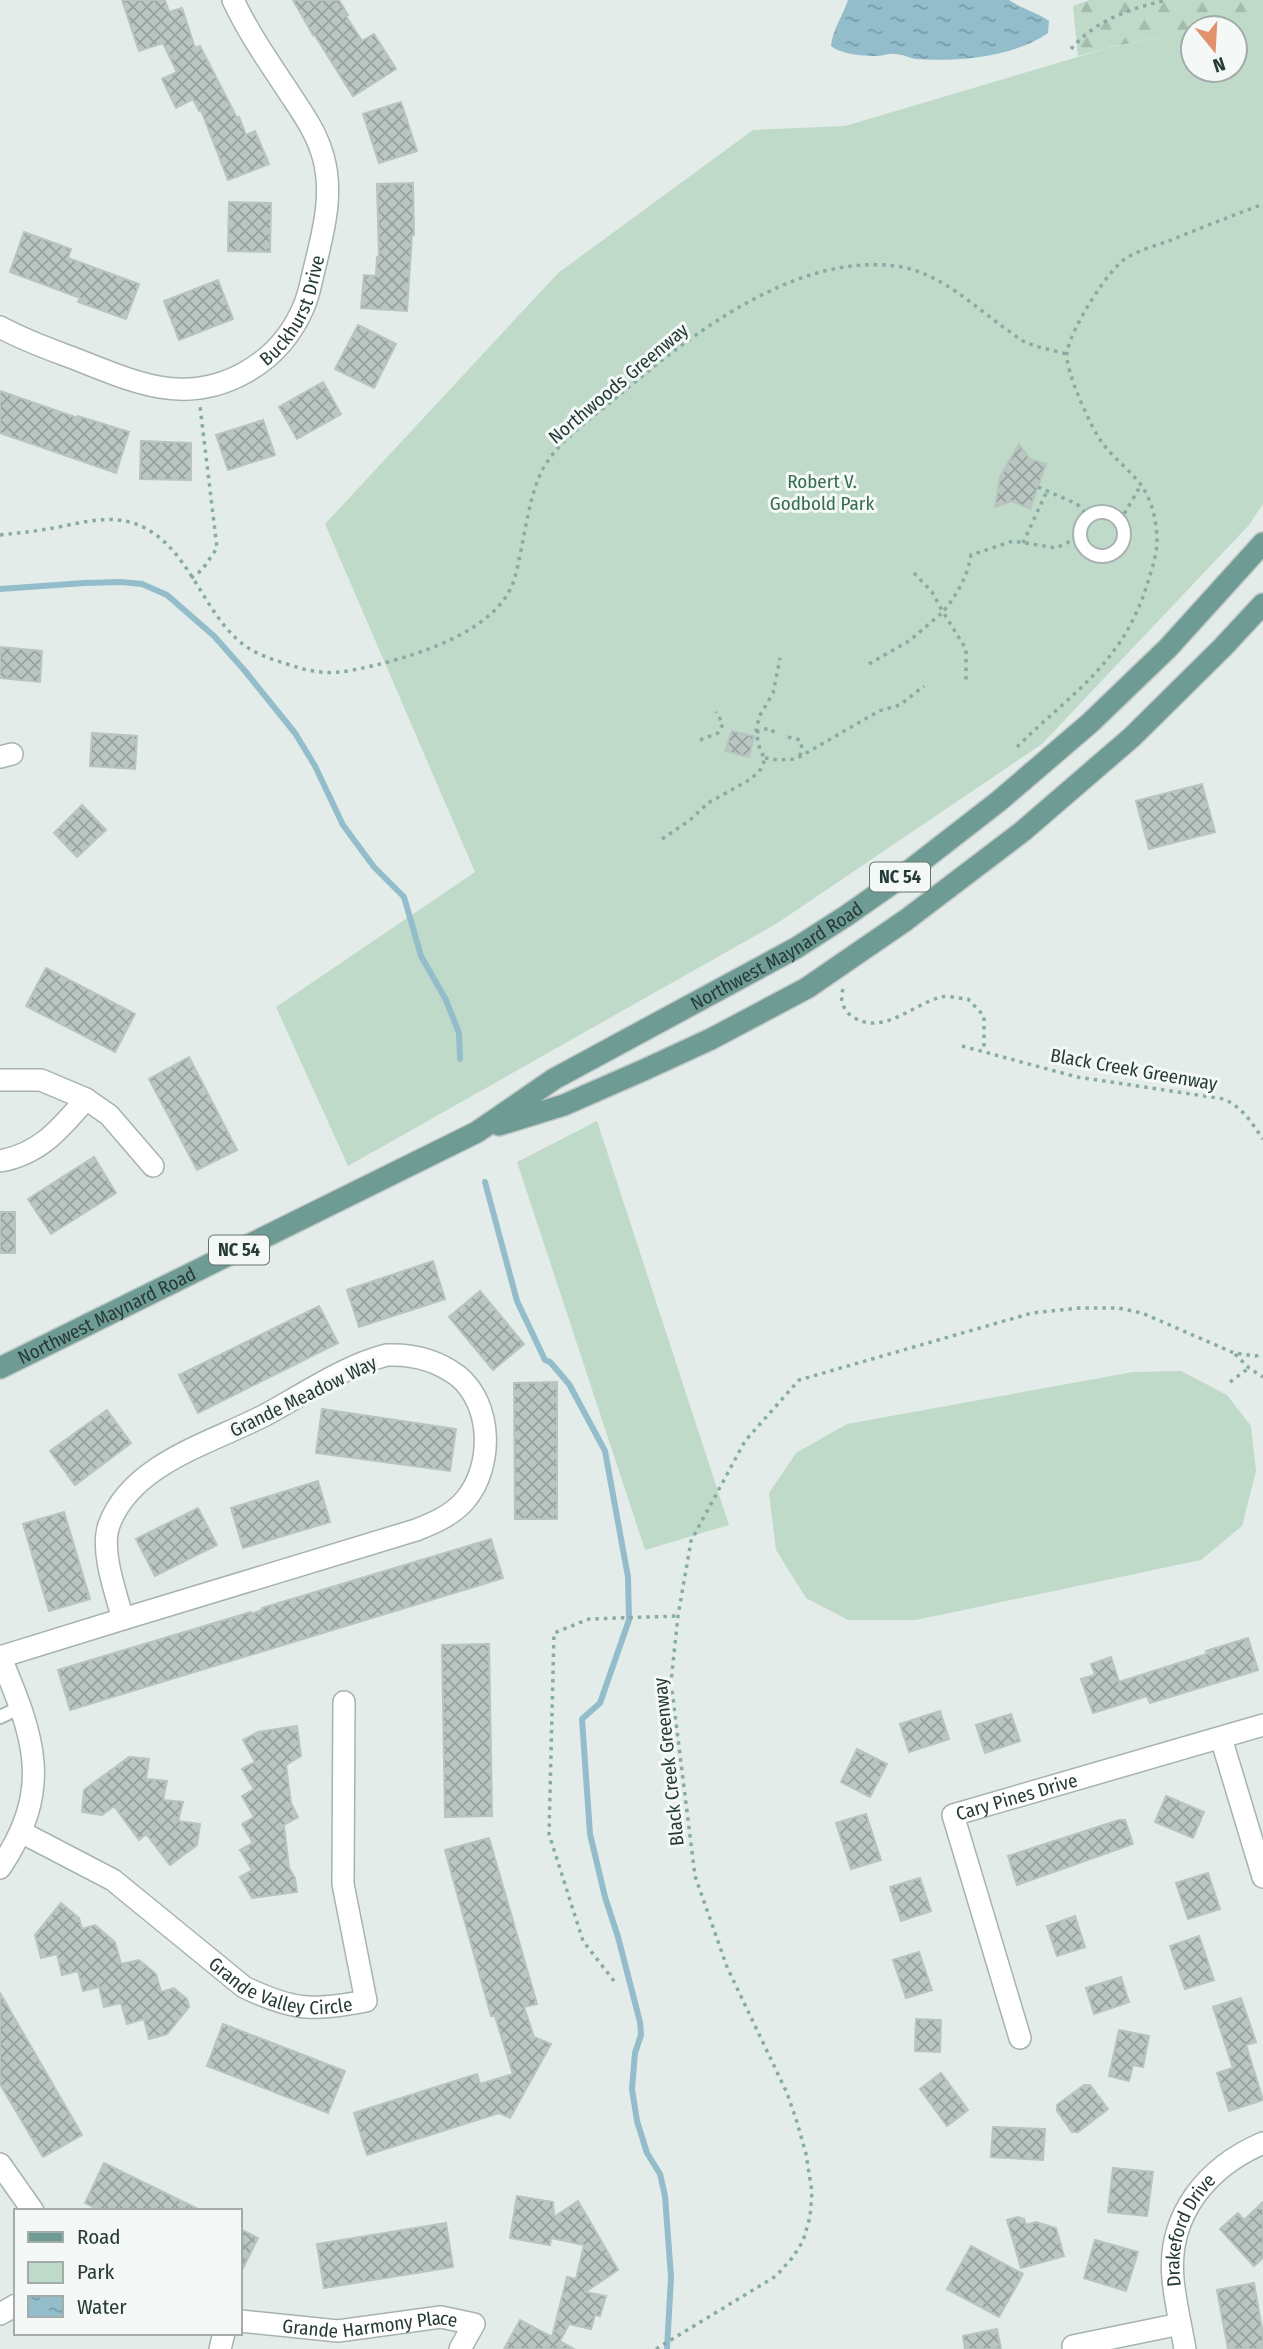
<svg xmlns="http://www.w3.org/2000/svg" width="1263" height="2349" font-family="'Fira Sans Condensed',sans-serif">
<defs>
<pattern id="forest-firs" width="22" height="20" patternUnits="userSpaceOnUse" patternTransform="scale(1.75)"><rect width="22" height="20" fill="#c0dac9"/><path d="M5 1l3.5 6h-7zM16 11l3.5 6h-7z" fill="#a5bcad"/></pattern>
<pattern id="water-ripples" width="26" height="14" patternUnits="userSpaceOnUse" patternTransform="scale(1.75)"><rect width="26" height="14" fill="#93bdca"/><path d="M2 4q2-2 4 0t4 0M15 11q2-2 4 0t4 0" fill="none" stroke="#789ba5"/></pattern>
<pattern id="building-cross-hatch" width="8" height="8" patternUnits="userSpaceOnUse" patternTransform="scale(1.75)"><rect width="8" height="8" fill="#bac6c2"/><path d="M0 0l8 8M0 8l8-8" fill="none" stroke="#97a29e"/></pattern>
</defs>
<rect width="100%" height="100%" fill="#e4ece9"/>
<path fill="#c0dac9" d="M1263,17v487l-14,21 -207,219 -266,180 -428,242 -72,-159 199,-135 -150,-348 233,-251 195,-143 92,-4 263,-78 85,-17v39h42v-42h-26z
M597,1121l132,404 -84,25 -128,-388z
M1181,1371l46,24 24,31 5,45 -14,55 -41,34 -285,60h-68l-42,-22 -30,-48 -7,-57 27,-40 51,-29 286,-52z"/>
<path fill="url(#forest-firs)" d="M1089,0h174v18l-52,10h-18v3l-82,16 -33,9 -5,-50z"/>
<path fill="url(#water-ripples)" d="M848,0h161c13,9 27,12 40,21l-1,12c-34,24 -91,29 -132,26 -7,-1 -14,-5 -21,-5 -6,-1 -11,2 -17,2 -14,0 -36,-1 -47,-10 2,-17 11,-29 17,-46z"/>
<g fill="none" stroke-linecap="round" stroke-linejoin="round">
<path stroke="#93bdca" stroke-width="6" d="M0,589l84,-6 37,-1 21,2 25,11 47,41 31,35 50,62 20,33 28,59 31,42 30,30 17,59 25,44 13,33 1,26
M485,1182l32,119 28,59 5,2 19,22 36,67 23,126 1,43 -29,83 -18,16 8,115 15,63 13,40 22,85 1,13 -6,18 -3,36 5,32 10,32 13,21 5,22 6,81 -4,72"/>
</g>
<path fill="url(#building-cross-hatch)" stroke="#b7c4c0" stroke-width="2" d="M122,0h43l4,12 13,-4 13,40 5,-2 37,72 2,-1 7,18 9,-4 14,33 -41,16 -27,-70 -2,1 -6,-12 -17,9 -14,-29 15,-7 -14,-29 -24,8z
M293,0h46l9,15 -2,1 16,25 12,-7 22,35 -43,27 -39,-62 -1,1z
M401,102l16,49 -38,12 -16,-49z
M413,183l1,52h-2l-5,76 -46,-3 3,-33 12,1 1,-19h2l-2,-73z
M229,202l42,1 -1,49 -42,-1z
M24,232l47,17 -3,9 71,26 -13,35 -48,-17 2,-4 -70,-26z
M218,280l15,39 -54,21 -15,-39z
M358,325l38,19 -22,44 -39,-19z
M323,382l18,32 -44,25 -18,-32z
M0,391l78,27v-2l51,16 -13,41 -116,-40z
M263,420l12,35 -47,15 -12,-35z
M141,441l50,2v37l-51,-1z
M1019,444l11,15 16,5 -16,45 -18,-8 -17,6 5,-30z
M0,647l42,4 -2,31 -40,-4z
M732,731l22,5 -5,21 -24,-6z
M92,733l45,3 -2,33 -45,-3z
M1202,784l13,48 -66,17 -13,-48z
M82,805l24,25 -29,27 -23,-24z
M46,968l89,46 -20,38 -89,-46z
M189,1057l48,93 -40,20 -48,-91z
M94,1157l22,36 -65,41 -23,-35z
M0,1212h15v41h-15z
M433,1261l12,38 -86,28 -12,-37z
M480,1291l44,53 -31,26 -44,-53z
M319,1306l19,37 -140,70 -19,-38z
M557,1382v137h-42l-1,-136z
M322,1409l134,20 -6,42 -134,-18z
M107,1410l24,33 -56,42 -25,-34z
M318,1481l12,41 -87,26 -12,-40z
M198,1508l19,37 -62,31 -19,-37z
M64,1512l26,87 -41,12 -26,-87z
M491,1539l12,39 -433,132 -12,-40 193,-58 1,2 10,-4v-2z
M1248,1638l10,32 -108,33 -3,-7 -54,17 -12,-34 14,-4 -4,-11 20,-7 8,25 88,-28 -1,-3z
M489,1644l3,172 -47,1 -3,-172z
M940,1711l9,28 -40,13 -9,-28z
M1011,1714l9,27 -35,12 -9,-28z
M297,1726l4,30 -15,9 5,38 7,14 -14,8 5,43 6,10 2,14 -45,6 -12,-21 12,-7 -12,-20 13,-7 -11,-19 12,-7 -12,-21 12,-7 -12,-20 13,-7 -12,-22 15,-8z
M857,1749l30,15 -17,33 -29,-15z
M129,1757l20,2 -3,20 21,2 -4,19 20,2 -5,19 22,3 -3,21 -27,20 -24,-31 -7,6 -25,-34 -12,9 -20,-3 2,-22z
M1166,1796l38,16 -11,26 -38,-16z
M866,1814l15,46 -30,9 -15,-46z
M1119,1820h6l8,24 -116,41 -9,-29z
M489,1838l48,166 -13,3 10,30 17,7 -41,74 -11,-5 -132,42 -13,-42 123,-39 3,10 33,-10 -18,-58h-4l-46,-166z
M1208,1873l12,36 -32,10 -12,-36z
M920,1878l11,33 -30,10 -11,-34z
M61,1903l18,15 3,11 13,-4 20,17 6,22 18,-4 17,14 5,18 13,-4 13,11 2,8 -22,27 -18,5 -5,-20 -17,5 -6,-21 -17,4 -5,-20 -16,4 -5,-20 -16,4 -5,-21 -16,4 -6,-23z
M1075,1916l10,31 -28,9 -10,-30z
M1199,1936l15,44 -29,9 -15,-43z
M919,1952l13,38 -26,8 -13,-38z
M1121,1977l8,25 -35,12 -8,-26z
M0,1993l82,142 -39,22 -43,-73z
M1241,1998l15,44 -10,3 17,55 -34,11 -12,-38 16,-5 -20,-61z
M916,2019l25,1 -1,32 -25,-1z
M223,2024l122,47 -17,42 -121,-47z
M1119,2030l30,6 -6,31 -10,-2 -4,16 -20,-5z
M941,2073l27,37 -21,16 -27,-37z
M1084,2085h6l18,24 -30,23h-6l-15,-21v-6z
M993,2127l52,2 -2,31 -52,-3z
M104,2163l98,48h-101l-16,-8z
M1113,2168l40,4 -6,44 -39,-4z
M517,2196l36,6 1,15 24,-16 40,69 -33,22 21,4 -6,20 -5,-1 -4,14 -22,-5 -9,17 14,8h-70l16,-29 32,17 15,-60 9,2 8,-34 -33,-7 -1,7 -40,-7z
M1263,2202v56l-9,8 -34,-37 18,-16 6,7z
M1018,2217l6,2 2,6 10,-3 20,6 8,28 -43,12 -14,-48z
M446,2223l7,44 -129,21 -7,-44z
M240,2229l18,9 -18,36z
M1095,2240l43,12 -12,39 -42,-13z
M971,2246l52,28 -24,43 -52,-28z
M1254,2283l9,51v15h-35l-11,-59z
M997,2329l4,20h-36l-2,-13z"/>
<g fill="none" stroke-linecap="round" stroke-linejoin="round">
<defs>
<path id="lane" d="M1080 534a22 22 0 1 1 44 0a22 22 0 1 1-44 0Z
M0,1717l21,-10"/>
<g id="street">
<path id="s1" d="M0,327c25,14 52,23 78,33 26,10 53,22 81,27 61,11 121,-23 145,-81 5,-11 7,-24 10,-36 9,-37 20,-76 9,-114 -7,-25 -22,-45 -35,-65 -20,-30 -40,-59 -55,-91"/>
<path d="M0,757l12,-3"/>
<path d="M0,1080h41l45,19 23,16 44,51"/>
<path d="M0,1161c40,-7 61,-33 86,-62"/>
<path d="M387,1355c25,-1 50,5 71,21 35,29 35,90 8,123 -13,16 -32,24 -50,31l-293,89c-7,-25 -23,-69 -14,-94 23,-63 106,-83 158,-111 37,-20 79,-49 120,-59z"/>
<path d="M0,1656c34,81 54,132 0,212"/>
<path d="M0,1657l123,-38"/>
<path d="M1221,1738l42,139"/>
<path id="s2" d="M21,1832l92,48 131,107c50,24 68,24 122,14l-23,-117 1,-182"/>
<path id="s3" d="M1020,2038l-67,-223 310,-90"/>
<path d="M0,2164l33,47"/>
<path d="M0,2314l16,-9"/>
<path id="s4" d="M240,2321l98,10 103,-14 33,7 -14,25"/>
<path d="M1073,2346l107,-22"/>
<path d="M220,2349l4,-16"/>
<path id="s5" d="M1185,2349c-4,-23 -10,-47 -12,-70 -6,-64 34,-112 90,-136"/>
</g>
<g id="primary">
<path d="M499,1125l65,-20 82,-36 65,-30 96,-51 99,-68 117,-89 109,-94 91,-90 40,-43"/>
<path id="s6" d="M0,1368l477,-236 77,-53 242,-131 50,-32 50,-35 103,-80 91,-78 78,-75 95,-105"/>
</g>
</defs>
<use href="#lane" stroke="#a7b3b0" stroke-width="16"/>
<use href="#street" stroke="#a7b3b0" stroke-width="24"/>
<use href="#primary" stroke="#c2c8c7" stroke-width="24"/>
<path stroke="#88aba3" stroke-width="3.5" stroke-dasharray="3.5 5" stroke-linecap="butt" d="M1071,49c26,-30 59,-40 95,-49
M1038,487l39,17 11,12
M1120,521l21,-36
M0,535c16,-2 31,-3 47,-6 27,-4 58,-15 86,-6 53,17 67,84 106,118 14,12 31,18 48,23 23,8 42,11 66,6 51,-10 147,-36 162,-93 9,-33 13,-82 29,-110 17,-29 48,-49 73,-70 72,-61 177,-144 278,-131 41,5 72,34 104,58 9,6 18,14 28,19 12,5 26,7 39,11
M1023,543l24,-52
M914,573l18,19 11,20c14,-18 24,-34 28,-57l42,-14 43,7 23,-11
M191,578l11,-8 15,-22 -17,-142
M869,664l40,-23 34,-29 23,37v33
M756,732l13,-4 6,5
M788,737l12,3 2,8 -2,8
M700,740l18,-7 5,-9 -7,-12
M1017,747c52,-52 100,-79 127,-153 5,-16 12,-34 13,-51 0,-22 -5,-47 -21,-64 -10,-12 -23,-22 -33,-35 -11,-14 -39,-75 -36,-92 4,-23 40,-81 58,-93 13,-9 30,-13 44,-18 31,-13 63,-25 94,-37
M765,758l14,2 17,-1 83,-48 21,-6 24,-19
M662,839l28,-19 18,-17 43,-24 10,-10 4,-10 -5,-9 -4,-18 3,-15 14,-24 7,-35
M843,989c-3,9 -1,18 6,25 31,25 62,-9 92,-17 7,-2 19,2 27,2l16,17v35
M962,1046l115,31 147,22c19,9 27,23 39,40
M1235,1354l14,14 14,9
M1230,1382l19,-14
M614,1981l-31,-40 -34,-107 5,-201 35,-14 89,-3
M656,2349l120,-73 17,-19 10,-16 7,-24 2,-25 -6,-38 -9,-32 -10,-29 -60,-126 -32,-91 -24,-194 7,-66 13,-75 54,-100 54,-61 233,-67 48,-5h38l24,5 92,40 21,3 8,-1"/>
<use href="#lane" stroke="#fff" stroke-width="12"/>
<use href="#street" stroke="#fff" stroke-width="21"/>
<use href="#primary" stroke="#6e9b93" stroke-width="21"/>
</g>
<g text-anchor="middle" stroke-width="6" stroke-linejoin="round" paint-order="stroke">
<g fill="#f4f8f7" stroke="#647471" stroke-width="2">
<rect x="870" y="862.5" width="60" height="29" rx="5"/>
<rect x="209" y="1235.5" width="60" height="29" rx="5"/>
</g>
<g font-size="18" font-weight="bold" fill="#263b37">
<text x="900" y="883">NC 54</text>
<text x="239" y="1256">NC 54</text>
</g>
<g font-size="19" fill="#263b37" stroke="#f4f8f7">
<text dy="7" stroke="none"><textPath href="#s1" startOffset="341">Buckhurst Drive</textPath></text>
<text transform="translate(618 383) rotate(-40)" y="7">Northwoods Greenway</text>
<text dy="7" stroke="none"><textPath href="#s6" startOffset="880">Northwest Maynard Road</textPath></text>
<text transform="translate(1134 1069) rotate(10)" y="7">Black Creek Greenway</text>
<text dy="7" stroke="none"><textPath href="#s6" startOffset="119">Northwest Maynard Road</textPath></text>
<text transform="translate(303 1396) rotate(-26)" y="7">Grande Meadow Way</text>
<text transform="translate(668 1762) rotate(-96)" y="7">Black Creek Greenway</text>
<text dy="7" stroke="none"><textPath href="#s3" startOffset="299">Cary Pines Drive</textPath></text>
<text dy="7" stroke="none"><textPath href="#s2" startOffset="308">Grande Valley Circle</textPath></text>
<text dy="7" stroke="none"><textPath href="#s5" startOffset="124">Drakeford Drive</textPath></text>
<text dy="7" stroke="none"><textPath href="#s4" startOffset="131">Grande Harmony Place</textPath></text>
</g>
<g font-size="19" fill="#356d4f" stroke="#f4f8f7">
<text x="822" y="488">Robert V.<tspan x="822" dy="22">Godbold Park</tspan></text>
</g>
</g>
<rect x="14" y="2209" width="228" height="126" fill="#f4f8f7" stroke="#a2acaa" stroke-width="2"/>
<rect x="28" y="2232" width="35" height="10" fill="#6e9b93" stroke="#a2acaa" stroke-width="2"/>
<text x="77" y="2244" font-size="21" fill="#263b37">Road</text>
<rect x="28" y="2262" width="35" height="21" fill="#c0dac9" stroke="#a2acaa" stroke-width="2"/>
<text x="77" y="2279" font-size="21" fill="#263b37">Park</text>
<rect x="28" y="2296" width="35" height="21" fill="url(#water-ripples)" stroke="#a2acaa" stroke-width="2"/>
<text x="77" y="2314" font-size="21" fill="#263b37">Water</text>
<g transform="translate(1214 49) rotate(162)"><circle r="33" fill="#f4f8f7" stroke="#a2acaa" stroke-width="2"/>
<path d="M0-5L12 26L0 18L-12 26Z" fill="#e1926d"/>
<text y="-10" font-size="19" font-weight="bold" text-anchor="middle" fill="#263b37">N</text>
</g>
</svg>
